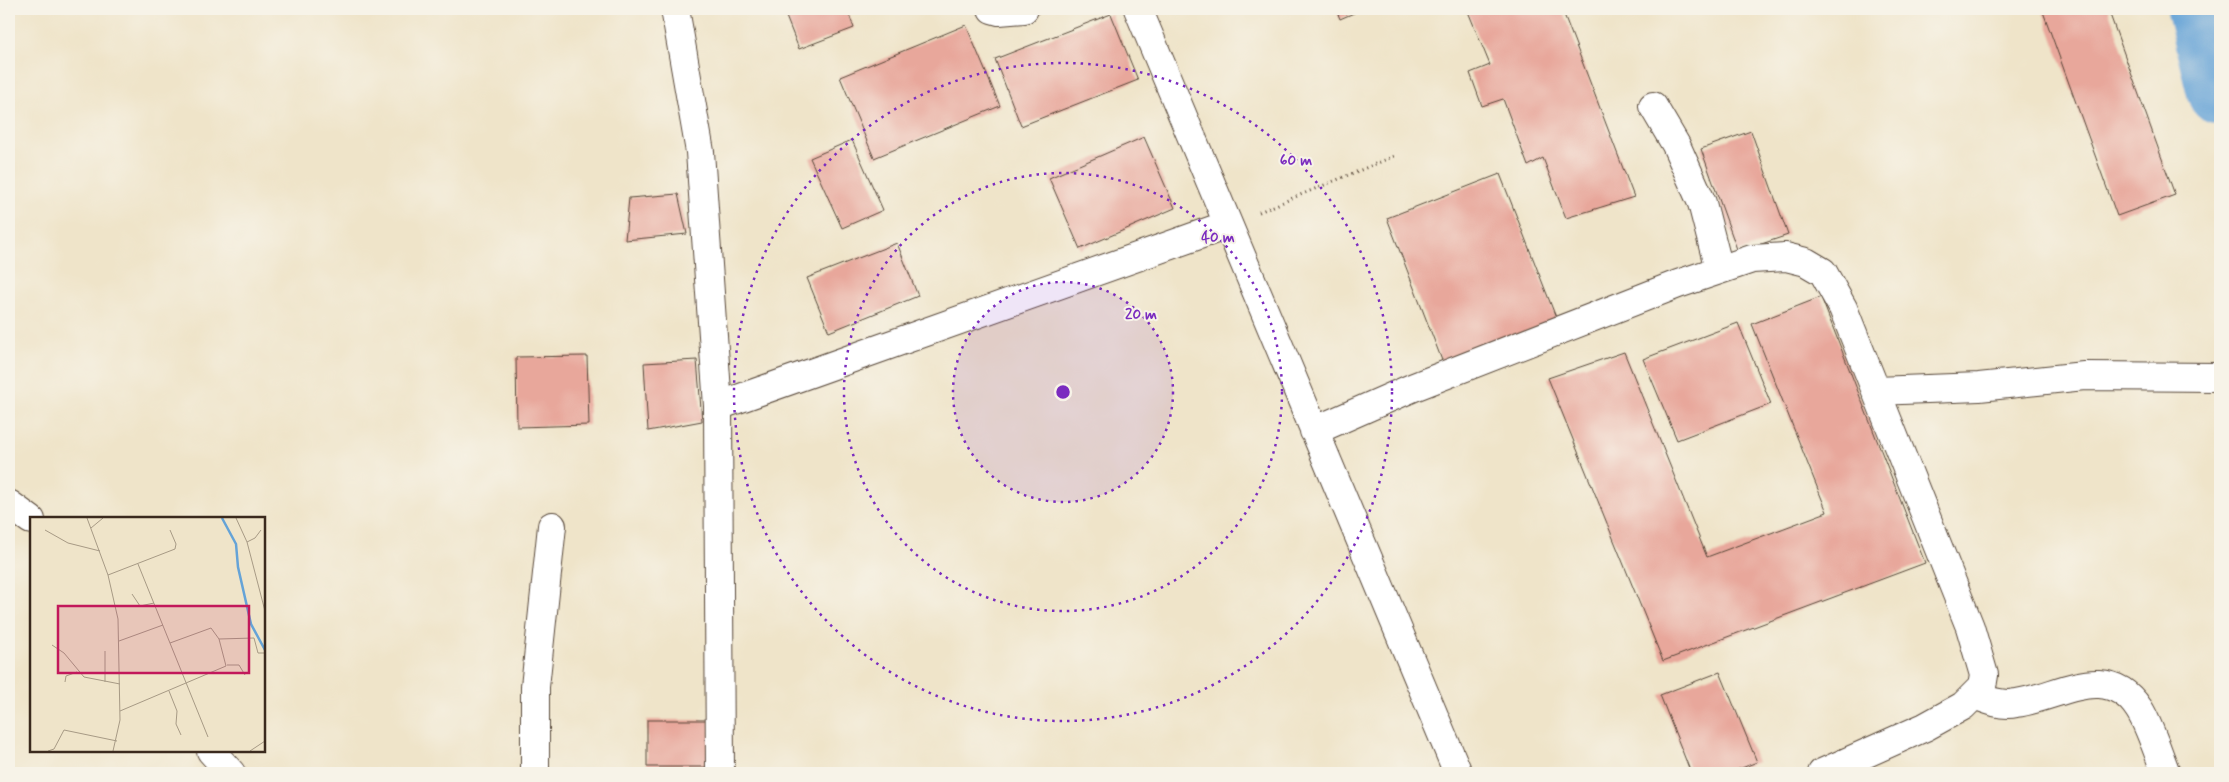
<svg xmlns="http://www.w3.org/2000/svg" width="2229" height="782" font-family="Mynerve,sans-serif">
<rect width="100%" height="100%" fill="#f7f3e8"/>
<filter id="ink" filterUnits="userSpaceOnUse"><feTurbulence type="fractalNoise" baseFrequency=".02" numOctaves="2"/><feDisplacementMap in="SourceGraphic" scale="10" xChannelSelector="R" yChannelSelector="G"/><feConvolveMatrix kernelMatrix="1 2 1 2 8 2 1 2 1" color-interpolation-filters="sRGB"/></filter>
<filter id="wash" filterUnits="userSpaceOnUse"><feTurbulence type="fractalNoise" baseFrequency=".0096" numOctaves="4" result="noise"/><feDisplacementMap in="SourceGraphic" scale="20" xChannelSelector="R" yChannelSelector="G"/><feGaussianBlur stdDeviation="1.12" result="paint"/><feColorMatrix in="noise" values="0 0 0 0 0 0 0 0 0 0 0 0 0 0 0 0 0 1.4 0 .05"/><feComposite in="paint" operator="in"/></filter>
<g filter="url(#wash)">
<rect width="100%" height="100%" fill="#efe4c9"/>
<g fill="none" stroke-linecap="round" stroke-linejoin="round">
<path stroke="#65a3d7" stroke-width="66" d="M2200,9l20,83"/>
</g>
<g id="blocks">
<path fill="#e8a79b" d="M783,9h64l7,19 -55,21z
M1336,9h27l-23,10z
M1467,9h95l72,188 -68,21 -23,-60 -15,8 -25,-67 -21,7 -12,-33 20,-8z
M2042,9h66l67,186 -58,21z
M1111,14l27,66 -117,46 -26,-67z
M966,25l34,81 -126,52 -34,-81z
M1751,131l37,104 -50,17 -37,-103z
M1144,137l31,71 -95,41 -31,-71z
M852,140l31,70 -41,18 -32,-70z
M1500,174l57,146 -114,43 -56,-145z
M678,194l9,40 -62,6 4,-42z
M897,243l21,53 -89,36 -22,-54z
M1821,297l104,266 -262,98 -115,-283 76,-26 83,205 120,-45 -75,-188z
M1738,323l33,81 -94,36 -34,-81z
M587,356l2,69 -72,2 -1,-70z
M697,360l5,61 -54,10 -4,-68z
M1720,672l37,90 -28,11h-38l-31,-78z
M647,720h64v47h-64z"/>
</g>
</g>
<g filter="url(#ink)">
<use href="#blocks" fill-opacity="0" stroke="#564638" stroke-width="1"/>
<g fill="none" stroke-linecap="round" stroke-linejoin="round">
<defs>
<path id="minor" d="M675,9l25,143 18,254 2,367
M992,9l7,2 25,-2
M1138,9l320,764
M1653,106l23,39 26,58 17,66
M718,406l509,-181
M1314,431l100,-44 264,-103 74,-25 34,-2 20,5 17,10 20,36 33,83 103,-4 105,-11 136,1
M9,504l22,16
M1975,695c14,6 27,11 41,8 44,-6 91,-43 123,6 10,15 20,47 27,64
M211,751l20,22
M535,773v-86l17,-161
M1822,773l103,-46 38,-21 19,-19 2,-12 -14,-48 -94,-236"/>
</defs>
<use href="#minor" stroke="#564638" stroke-width="30"/>
<path stroke="#564638" stroke-width="3" stroke-dasharray="1 4" stroke-linecap="butt" d="M1259,212l138,-57"/>
<use href="#minor" stroke="#fff" stroke-width="28"/>
</g>
</g>
<circle cx="1063" cy="392" r="110" fill="#7b2cbf" fill-opacity=".12"/>
<g fill="none" stroke="#7b2cbf" stroke-width="2.5" stroke-dasharray="2.5 5">
<circle cx="1063" cy="392" r="110"/>
<circle cx="1063" cy="392" r="219"/>
<circle cx="1063" cy="392" r="329"/>
</g>
<g transform="translate(30 517)">
<rect width="235" height="235" fill="#efe4c9"/>
<path fill="none" stroke="#65a3d7" stroke-width="2.5" d="M192,1l14,26 2,23 13,57 14,26"/>
<path fill="none" stroke="#a79a85" stroke-width="1" d="M57,1l21,57 10,44 2,101 -7,31M206,1l11,24 18,69M61,11l12,-10M15,13l23,13 32,8M217,25l8,-4 6,-8M108,47l70,173M78,58l67,-26 1,-5 -6,-14M102,77l8,12 14,-3M89,124l44,-16M140,126l41,-15 8,11 35,-1 4,15h7M22,128l12,8 20,24 36,7M197,148h12l6,10M35,165l1,-6 11,-4M75,165v-31M139,174l8,20 -1,13 5,11M90,194l106,-45 -7,-27M18,234l6,-2 10,-19 53,11M220,234l15,-10"/>
<path fill="#c2185b" fill-opacity="0.15" stroke="#c2185b" stroke-width="2.5" d="M28,89h191v67h-191z"/>
<rect width="235" height="235" fill="none" stroke="#3b2a1e" stroke-width="2.5"/>
</g>
<circle cx="1063" cy="392" r="8" fill="#7b2cbf" stroke="#f7f3e8" stroke-width="2.5"/>
<g font-size="15" text-anchor="middle" font-weight="bold" fill="#7b2cbf" stroke="#f7f3e8" stroke-width="4" stroke-linejoin="round" paint-order="stroke">
<text x="1296" y="165">60 m</text>
<text x="1218" y="242">40 m</text>
<text x="1141" y="319">20 m</text>
</g>
<rect width="2229" height="782" fill="none" stroke="#f7f3e8" stroke-width="30"/>
</svg>
